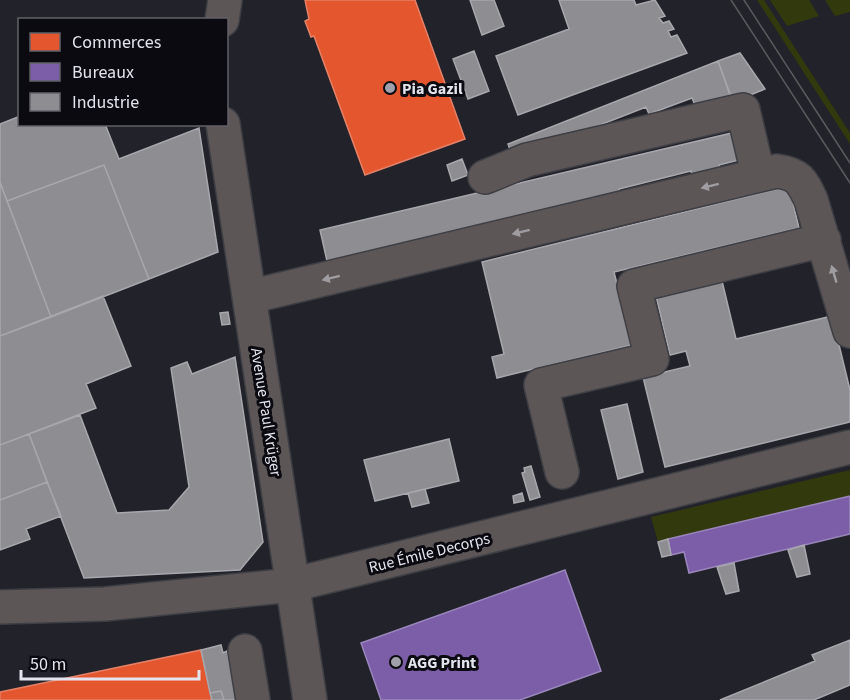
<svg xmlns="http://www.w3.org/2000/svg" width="850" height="700" font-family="'Source Sans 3',sans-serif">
<rect width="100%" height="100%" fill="#22232a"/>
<path fill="#32390d" d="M757,0h7l86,133v11z
M770,0h39l10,16 -32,10z
M825,0h25v12l-15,4z
M850,470v26l-192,46 -7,-25z"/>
<path fill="#e4572e" stroke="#e48167" stroke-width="1.5" d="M305,0h110l50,139 -100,36 -51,-139 -3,1 -6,-16 4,-2z
M201,650l11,50h-212v-8z"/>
<path fill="#7b5ea7" stroke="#9a86bc" stroke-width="1.5" d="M850,496v38l-161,39 -5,-21 -13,3 -3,-16z
M565,570l36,101 -81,29h-139l-20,-57z"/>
<path fill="#8d8d92" stroke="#a7a7ad" stroke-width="1.5" d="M470,0h24l10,26 -22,9z
M559,0h75l2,5 19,-5 10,16 -6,2 4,5 6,-2 5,8 -6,2 3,6 6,-2 10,18 -169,62 -22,-59 73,-27z
M474,51l15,40 -21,8 -15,-40z
M740,53l25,36 -32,13 -15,-41z
M718,61l13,37 -34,12 -5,-12 -43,16 -3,-7 -133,52 -5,-15z
M20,116v8h85l14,35 80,-31 19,124 -69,27 -45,-114 -97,36 -7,-19v-58z
M736,132l7,27 -24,6 1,4 -28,6 -1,-4 -72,18 2,6 -26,7 -1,-5 -267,64 -7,-31z
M462,159l6,16 -16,6 -5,-16z
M104,165l45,114 -98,38 -44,-116z
M0,182l51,135 -51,19z
M789,186l10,42 -185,44 18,73 -135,33 -5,-21 12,-3 -22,-92z
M722,281l14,58 96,-23 18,74v32l-185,45 -22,-90 47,-11 -4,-15 -16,4 -14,-59z
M103,296l28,70 -45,18 10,24 -96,37v-109z
M228,312l2,12 -8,1 -2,-12z
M235,357l28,185 -23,28 -156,8 -55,-144 51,-19 37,98 52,-3 20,-23 -18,-119 16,-6 5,12z
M627,404l16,68 -25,7 -17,-69z
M29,434l18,48 -47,18v-55z
M449,439l10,42 -84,20 -11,-41z
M531,466l9,31 -10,3 -8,-27 3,-1 -1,-4z
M47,482l14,34 -35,13 4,10 -30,11v-50z
M425,489l4,14 -17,4 -4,-14z
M522,493l2,8 -10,2 -1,-7z
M668,539l3,16 -9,2 -4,-15z
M804,545l6,29 -13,3 -9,-27z
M734,563l5,28 -13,3 -9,-27z
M850,640v45l-36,15h-94l95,-39 -3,-6z
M221,645l2,8 4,-2 10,49h-13l-3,-9 -11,2 -9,-43z
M221,691l3,9h-12l-2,-7z"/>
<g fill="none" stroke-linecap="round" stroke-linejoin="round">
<defs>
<path id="minor" d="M222,20l3,-20
M223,124l87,576
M485,177l42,-17 216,-50 15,64
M249,297l528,-126c22,3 25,10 34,29l39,131
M562,472l-21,-87 111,-26 -18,-73 190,-46
M0,607l105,-3 187,-19 558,-138
M245,651l8,49"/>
</defs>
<use href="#minor" stroke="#3e3f44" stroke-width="36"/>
<use href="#minor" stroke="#5c5657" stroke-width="33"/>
<path stroke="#5c595d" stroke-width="1.5" d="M731,0l119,183
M744,0l106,163"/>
</g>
<defs><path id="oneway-solid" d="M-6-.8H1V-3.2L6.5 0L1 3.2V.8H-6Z" transform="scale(1.5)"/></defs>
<g fill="#a09da2">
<use href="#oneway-solid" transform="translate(710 186) rotate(166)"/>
<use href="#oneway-solid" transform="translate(521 232) rotate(166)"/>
<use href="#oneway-solid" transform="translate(834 274) rotate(-106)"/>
<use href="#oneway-solid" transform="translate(331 278) rotate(166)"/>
</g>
<g fill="#9fa0a9" stroke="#0a0a10" stroke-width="2">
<circle cx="390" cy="88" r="6"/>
<circle cx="396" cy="662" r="6"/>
</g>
<g text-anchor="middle" stroke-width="6" stroke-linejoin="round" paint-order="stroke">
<g font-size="16" font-weight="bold" fill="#e3e4ed" stroke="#0a0a10" text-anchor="start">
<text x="402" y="94">Pia Gazil</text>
<text x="408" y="668">AGG Print</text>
</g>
<g font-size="16" fill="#e3e4ed" stroke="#0a0a10">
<text transform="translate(267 412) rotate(81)" y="6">Avenue Paul Krüger</text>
<text transform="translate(429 552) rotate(-14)" y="6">Rue Émile Decorps</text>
</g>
</g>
<rect x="18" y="18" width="210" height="108" fill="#0a0a10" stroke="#616168" stroke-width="1.5"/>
<rect x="30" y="33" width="30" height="18" fill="#e4572e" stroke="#616168" stroke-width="1.5"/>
<text x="72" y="48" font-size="18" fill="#e3e4ed">Commerces</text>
<rect x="30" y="63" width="30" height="18" fill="#7b5ea7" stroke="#616168" stroke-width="1.5"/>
<text x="72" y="78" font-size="18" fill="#e3e4ed">Bureaux</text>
<rect x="30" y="93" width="30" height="18" fill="#8d8d92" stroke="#616168" stroke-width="1.5"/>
<text x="72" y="108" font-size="18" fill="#e3e4ed">Industrie</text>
<path d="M21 670v9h178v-9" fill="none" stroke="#e3e4ed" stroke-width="3"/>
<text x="30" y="670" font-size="18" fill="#e3e4ed" stroke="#0a0a10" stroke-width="4.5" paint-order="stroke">50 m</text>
</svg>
